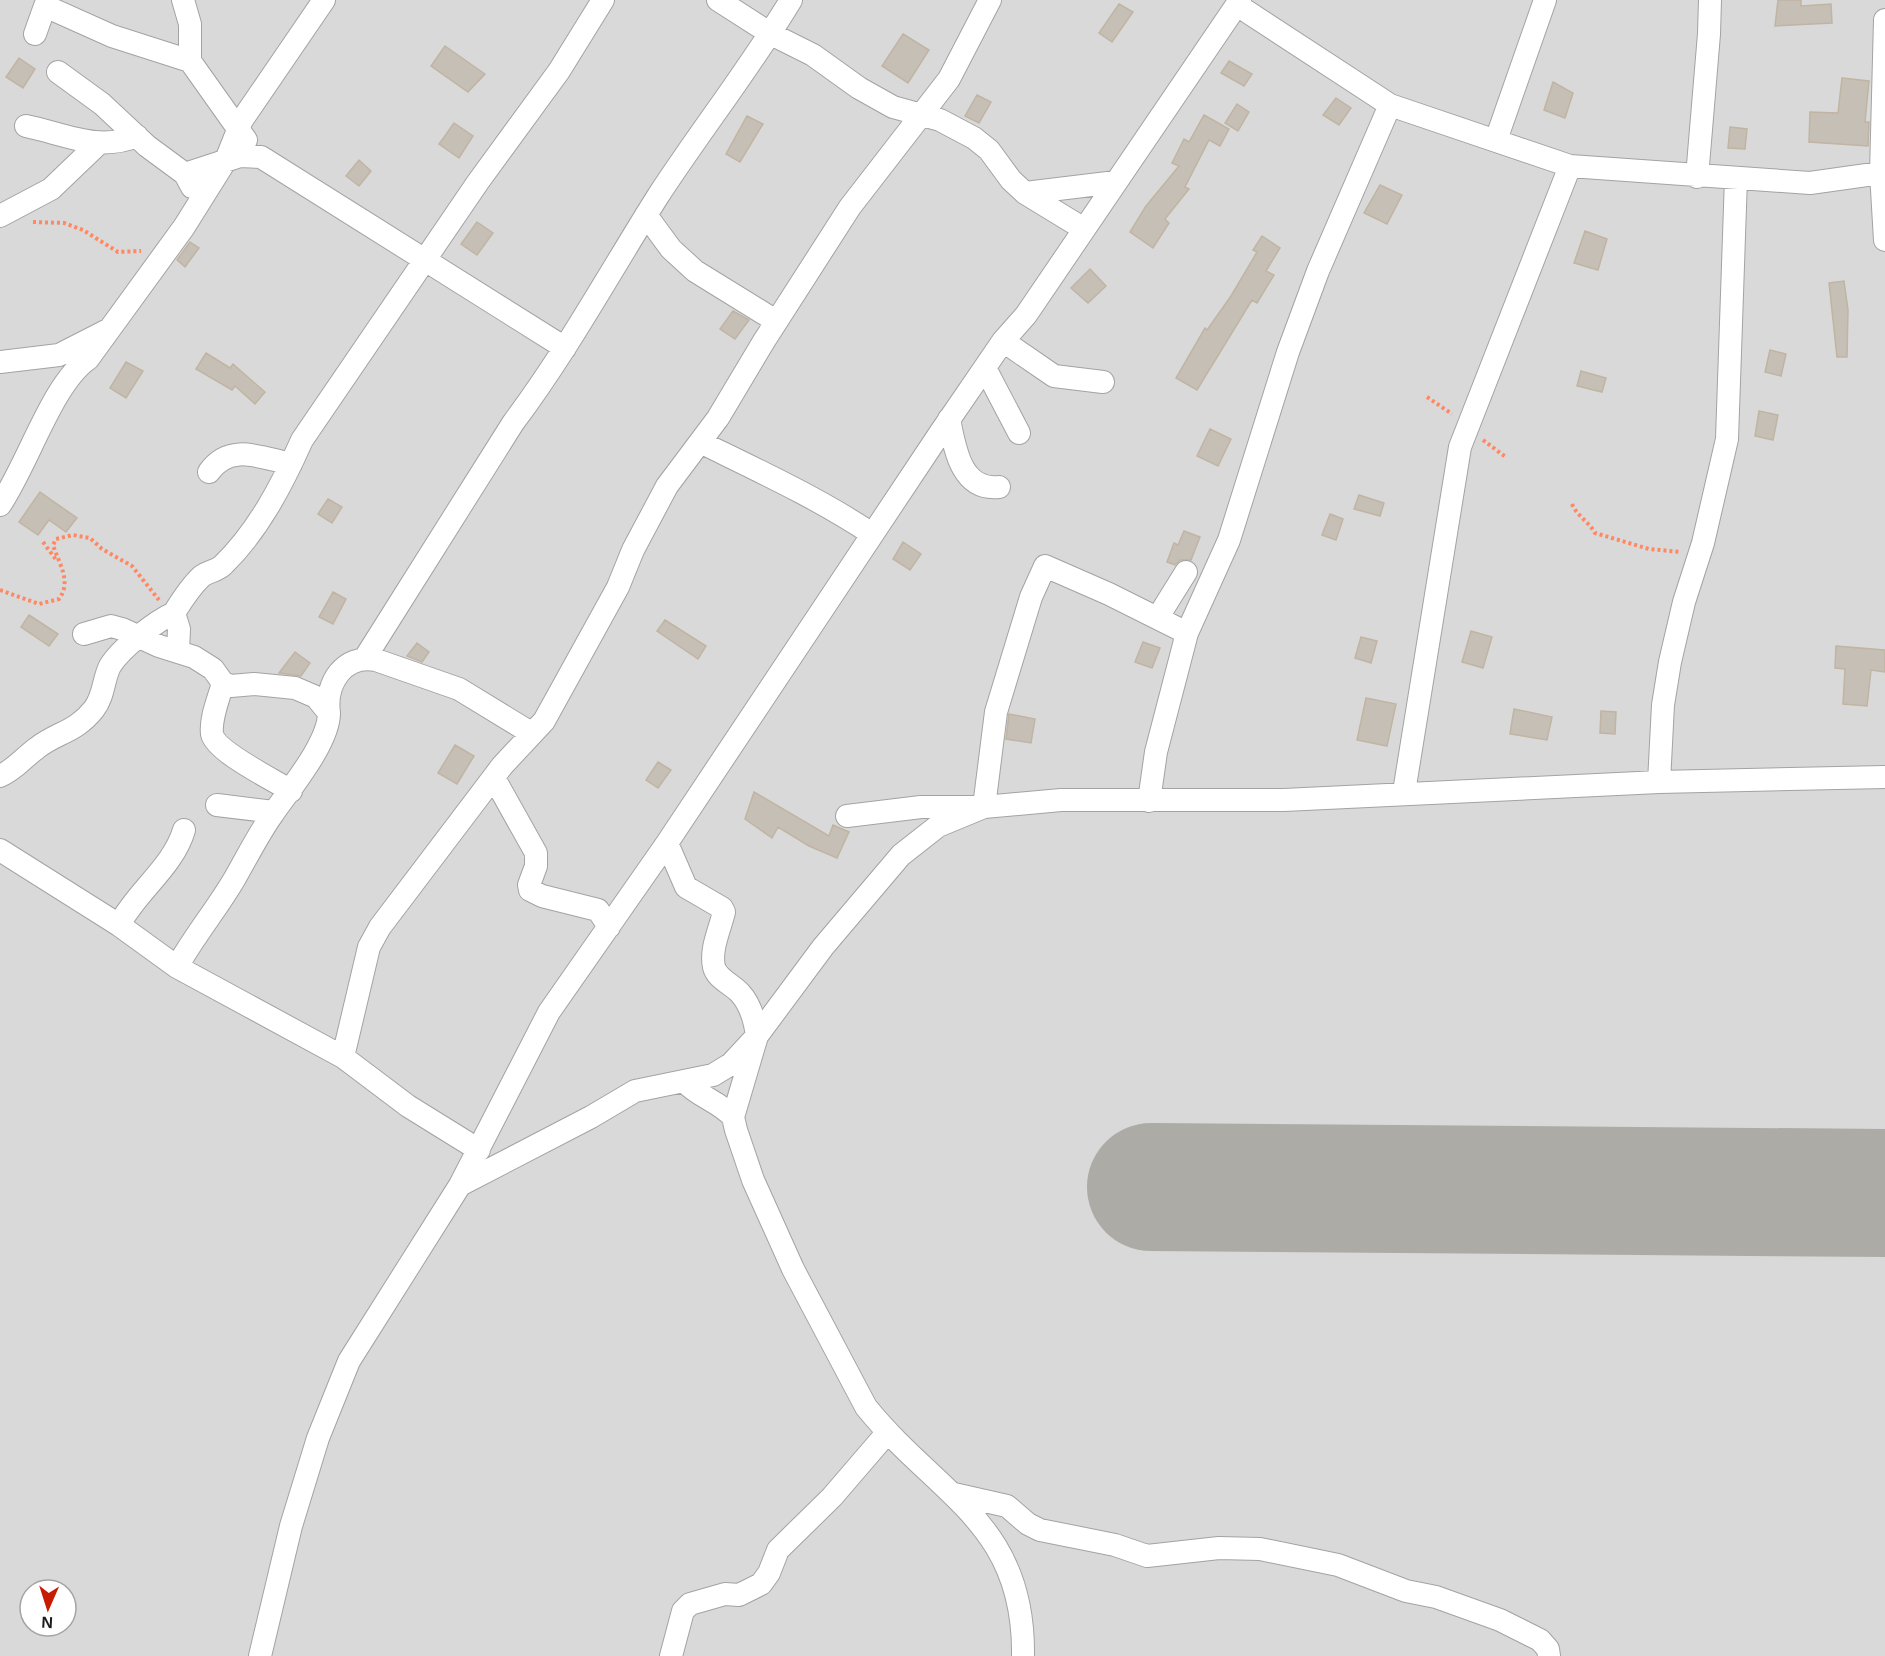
<svg xmlns="http://www.w3.org/2000/svg" width="1885" height="1656" font-family="Helvetica,sans-serif">
<rect width="100%" height="100%" fill="#eeece1"/>
<path fill="#dad9d9" fill-rule="evenodd" d="M0,0h1885v1656h-1885zM30,1590h36v36h-36z"/>
<g fill="none" stroke-linecap="round" stroke-linejoin="round">
<path stroke="#acaba6" stroke-width="128" d="M1151,1187l734,6"/>
</g>
<path fill="#c6bfb5" stroke="#c0b4a3" stroke-width="1.5" d="M1778,0h23v6l30,-2 1,19 -57,3z
M1119,4l14,8 -21,30 -13,-9z
M903,34l26,16 -21,33 -26,-17z
M445,46l40,28 -17,18 -37,-26z
M19,58l16,11 -12,19 -17,-11z
M1229,61l23,13 -8,12 -23,-13z
M1842,78l27,3 -4,41h4l-1,24 -59,-4 1,-30 28,1z
M1553,82l20,11 -8,25 -21,-8z
M977,95l14,7 -12,21 -14,-7z
M1336,98l15,10 -12,17 -16,-10z
M1237,104l12,8 -11,19 -13,-8z
M1204,115l25,14 -9,17 -11,-6 -24,47 4,2 -24,30 4,4 -16,25 -23,-16 16,-26 33,-40 -7,-3 12,-24 5,3z
M747,116l16,8 -23,38 -14,-8z
M454,123l19,13 -14,22 -20,-14z
M1730,127l17,2 -2,20 -17,-1z
M359,160l12,11 -12,15 -13,-10z
M1380,185l22,10 -15,29 -23,-11z
M477,222l16,11 -16,22 -16,-11z
M1585,231l22,8 -9,31 -24,-7z
M1262,236l18,12 -14,23 8,4 -17,28 -5,-3 -55,90 -21,-12 29,-50 2,2 24,-34 26,-44 -4,-2z
M190,242l9,6 -14,19 -8,-7z
M1090,269l16,17 -18,17 -17,-15z
M1844,281l4,29 -1,47h-10l-8,-74z
M733,311l16,9 -14,19 -15,-10z
M1770,350l16,4 -5,22 -16,-4z
M206,353l24,15 3,-4 32,28 -10,12 -20,-18 -3,4 -36,-21z
M126,362l17,9 -17,27 -16,-10z
M1581,371l25,7 -4,14 -25,-6z
M1759,411l19,4 -5,25 -18,-4z
M1210,429l21,10 -13,27 -21,-10z
M40,492l37,26 -11,14 -17,-12 -11,15 -19,-13z
M1359,495l25,8 -4,13 -26,-7z
M328,499l14,8 -10,16 -14,-9z
M1330,514l13,5 -7,21 -14,-5z
M1184,531l16,6 -9,23h-11l-5,5 -8,-3 7,-19 4,2z
M903,542l18,12 -11,16 -17,-11z
M333,592l13,7 -13,25 -14,-7z
M29,615l29,19 -9,12 -28,-19z
M665,620l41,26 -8,13 -41,-28z
M1471,631l21,6 -9,31 -21,-6z
M1361,637l16,4 -6,22 -16,-5z
M1143,642l17,6 -8,20 -17,-6z
M417,643l12,9 -7,10 -15,-6z
M1836,646l49,4v22l-14,-2 -4,36 -24,-2 2,-35 -10,-1z
M295,652l15,11 -9,13 -22,-3z
M1366,698l30,6 -9,42 -30,-6z
M1514,709l38,8 -5,23 -37,-6z
M1601,711l15,1 -1,22 -15,-1z
M1009,714l26,5 -4,24 -25,-4z
M455,745l19,11 -17,28 -19,-11z
M658,762l13,8 -13,18 -12,-8z
M754,792l75,44 4,-11 16,7 -12,26 -28,-12 -31,-19 -6,11 -27,-19z"/>
<g fill="none" stroke-linecap="round" stroke-linejoin="round">
<defs>
<path id="minor" d="M183,0l7,24v37l56,79
M718,0l53,34 42,21 46,33 34,19 47,13 34,18 15,12 22,30 14,13 59,36
M1237,5l153,100 180,61 240,17 71,-10 4,-3
M1885,20l-4,153 4,67
M35,34l10,-28 67,30 78,25
M58,72l44,32 45,42 38,28 7,13
M26,126c39,8 72,26 111,10
M1496,140l49,-140
M185,174l55,-18 21,1 304,191
M1697,177l12,-143 1,-34
M1025,193l91,-11
M646,215l25,34 24,22 81,50
M0,216l51,-27 47,-45
M1003,341l51,35 49,6
M0,362l59,-7 47,-24
M985,368l34,65
M949,419c6,30 12,72 50,68
M700,442c59,29 118,56 172,92
M209,472c21,-30 53,-14 82,-8
M0,505c28,-41 52,-121 88,-146l96,-132 42,-67 16,-40 82,-120
M1158,617l28,-45
M84,634l27,-8 11,3 37,17 35,11 19,12 10,14 8,3 23,-2 41,4 21,9 13,16c-4,-30 15,-59 47,-53l83,29 72,44
M178,651l1,-22 -5,-16c8,-13 17,-27 28,-37 7,-5 15,-5 21,-11 35,-34 59,-80 79,-125l176,-258 81,-111 44,-71
M365,658l148,-235c54,-72 97,-151 145,-227 43,-66 92,-128 133,-196
M223,683c-4,15 -13,35 -11,51 4,18 62,46 79,57
M0,776c16,-7 23,-18 37,-28 20,-16 38,-15 57,-39 10,-13 9,-29 16,-43 11,-18 46,-45 64,-53
M494,778l42,75v13l-7,19 1,5 12,6 56,14 11,17
M1659,782l4,-77 7,-43 14,-60 19,-59 24,-104 9,-261
M1404,792l56,-345 110,-281
M1149,801l7,-49 31,-119 42,-93 59,-188 30,-81 72,-166
M217,805l57,7
M847,816l74,-9h63l12,-95 35,-115 14,-31 64,28 78,39
M667,843l19,44 36,21 2,4c-4,17 -14,37 -10,55 3,12 18,17 26,26 11,12 15,28 17,43l-24,81 3,13 17,50 40,89 73,138c72,89 159,116 157,249
M0,850l119,75 58,42 166,90 65,49 71,44
M119,925c18,-34 54,-58 65,-95
M177,967c17,-31 40,-58 58,-89 12,-21 23,-43 37,-63 17,-25 57,-72 57,-102
M343,1057l26,-110 11,-20 122,-161 42,-45 74,-134 15,-37 34,-64 51,-68 46,-77 86,-134 99,-128 41,-79
M684,1081c14,16 35,20 49,36
M460,1185l131,-68 44,-26 78,-16 18,-11 26,-28 66,-89 78,-92 37,-29 46,-19 77,-7h223l375,-18 226,-5
M954,1494l53,12 21,18 12,6 75,15 32,11 72,-8 41,1 78,16 68,26 30,6 64,23 40,20 8,9 1,7
M260,1656l31,-130 27,-88 31,-77 111,-176 89,-173 118,-169 273,-410 63,-92 23,-26 214,-315
M671,1656l12,-45 7,-7 35,-10 14,1 22,-11 8,-11 9,-23 54,-53 55,-64"/>
</defs>
<use href="#minor" stroke="#a3a3a3" stroke-width="24"/>
<path stroke="#ff8862" stroke-width="4" stroke-dasharray="3 3" stroke-linecap="butt" d="M33,222l31,1 19,7 35,22 23,-1
M1427,397l25,17
M1483,440l24,18
M1572,504c5,12 17,18 23,29l54,16 32,3
M43,542l14,19
M0,590l39,14 20,-5c13,-18 0,-35 -6,-54l3,-6 17,-4 17,3 12,11 30,17 27,34"/>
<use href="#minor" stroke="#fff" stroke-width="22"/>
</g>
<g transform="translate(48 1608) rotate(183)"><circle r="28" fill="#ffffff" stroke="#a4a4a4" stroke-width="1.5"/>
<path d="M0-4.5L10 22L0 15L-10 22Z" fill="#c81c00"/>
<text y="-9" font-size="16" font-weight="bold" text-anchor="middle" fill="#1c1c1c">N</text>
</g>
</svg>
